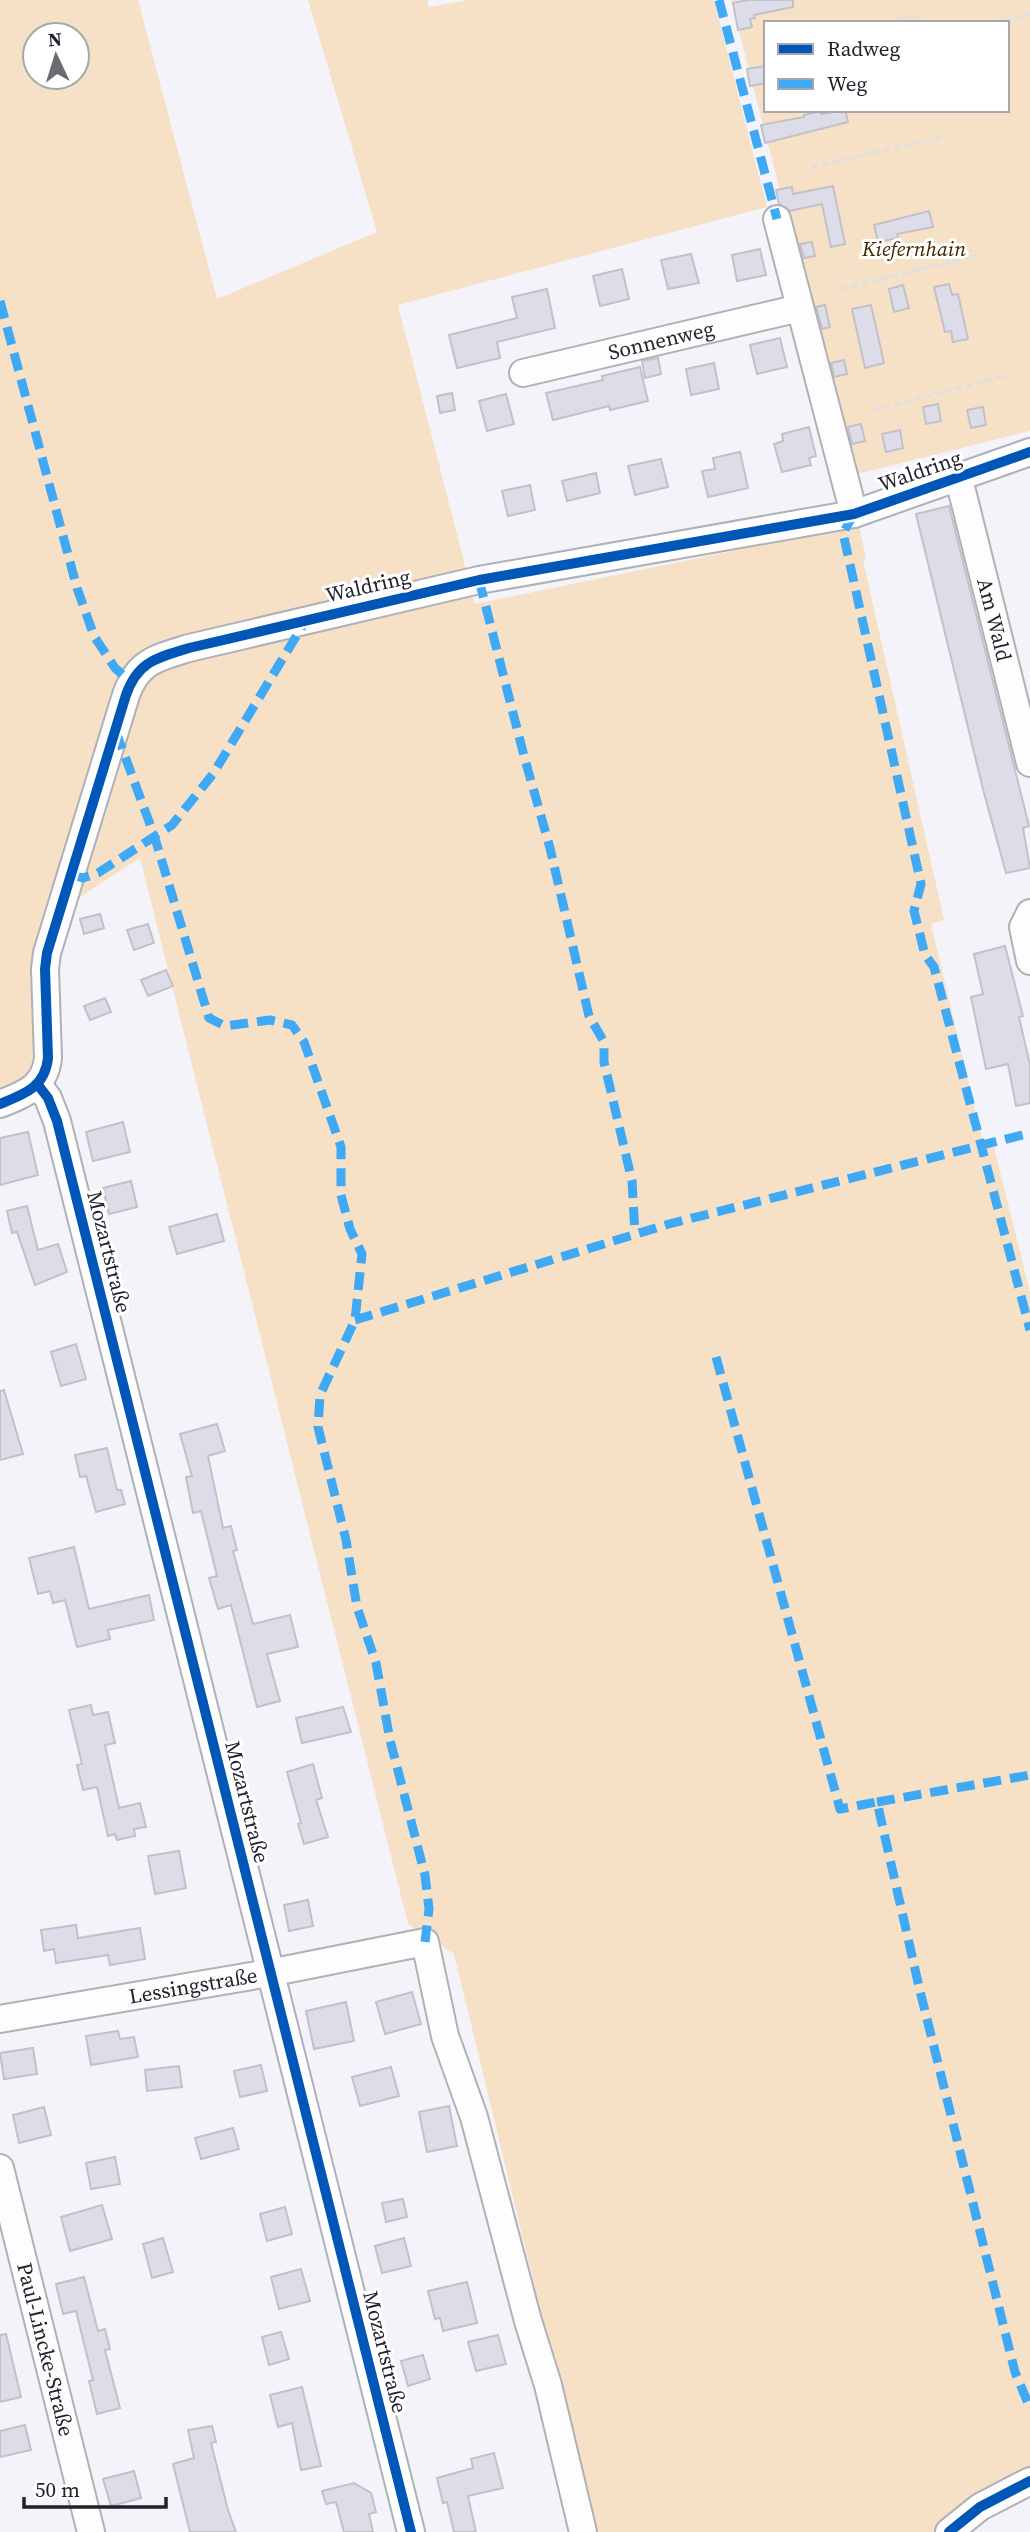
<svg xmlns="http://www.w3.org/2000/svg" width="1030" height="2532" font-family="'Source Serif 4',serif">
<rect width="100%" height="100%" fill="#f3f3f9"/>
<path fill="#f7e1c6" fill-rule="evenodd" d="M0,0h138l79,299 160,-67 -69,-232h119l2,7 40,-7h245l53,207 -369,98 77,299 384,-79 7,34 -3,1 81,360 -13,4 51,215 12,8 36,145v1188l-64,52h-372l-140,-578 -46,-30 -268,-1066 -60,39 -41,37 -5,45 5,93 -39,15zM35,35h42v42h-42z
M731,0h299v431l-177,44zM766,23h241v87h-241z"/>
<path fill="#dddde9" stroke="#c2c1c9" stroke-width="2" d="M748,0h45v7l-39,8 1,3 -5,1 2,8 -14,3 -5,-27z
M766,66v17l-16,3 -3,-17z
M845,110l3,12 -83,21 -4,-18 43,-8v-2l17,-4v3z
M833,186l12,58 -14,3 -9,-43 -32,7 -11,-7 -3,-14 16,-3 1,7z
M929,211l4,16 -36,7 1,4 -20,4 -4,-17z
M812,242l3,14 -11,2 -4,-14z
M760,249l6,26 -29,6 -5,-26z
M691,254l8,29 -31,6 -7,-29z
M622,269l7,30 -29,7 -7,-30z
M949,284l3,11 6,-1 10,45 -15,3 -2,-11 -6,1 -11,-45z
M903,285l6,23 -15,4 -5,-23z
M547,289l8,39 -58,14 3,16 -43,10 -8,-33 68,-17 -5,-21z
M825,305l5,22 -8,2 -6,-22z
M871,305l13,58 -19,5 -13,-59z
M780,338l7,29 -30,7 -7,-29z
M658,358l3,16 -16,4 -3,-17z
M844,360l3,14 -13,3 -3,-14z
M714,363l5,26 -28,6 -5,-26z
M640,367l8,34 -38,9 -1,-4 -56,14 -7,-27 57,-13 -1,-4z
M452,393l3,17 -15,3 -3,-17z
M506,394l8,30 -27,7 -8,-30z
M938,404l3,17 -15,3 -3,-17z
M983,407l3,18 -15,3 -4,-18z
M861,424l4,17 -13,3 -4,-17z
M809,427l7,29 -7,2 2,7 -29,7 -8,-28 9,-3 -1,-7z
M900,430l3,18 -17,4 -4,-18z
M740,452l8,36 -40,9 -6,-26 13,-2 -2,-11z
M661,459l7,28 -33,8 -7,-29z
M596,473l4,20 -33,8 -5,-20z
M530,485l5,25 -27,6 -6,-25z
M949,506l80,320 -6,2 7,40 -24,5 -22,-80 -68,-279z
M100,914l4,14 -20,6 -4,-15z
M148,924l6,19 -20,7 -7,-20z
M1005,946l18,70 -4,1 11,48v38l-14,3 -8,-42 -22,5 -15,-72 12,-3 -9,-40z
M166,970l7,16 -25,10 -7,-16z
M105,998l6,14 -21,8 -6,-14z
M123,1122l7,30 -37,9 -7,-29z
M28,1132l10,43 -38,10v-47z
M131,1181l6,26 -28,7 -6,-26z
M27,1206l11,44 20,-6 9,28 -32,13 -18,-53 -5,1 -5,-22z
M217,1214l7,27 -47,13 -8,-27z
M76,1344l10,35 -25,7 -10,-34z
M4,1390l19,64 -23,6v-69z
M217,1424l8,27 -17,5 15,72 8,-2 6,24 -4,1 20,73 37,-9 8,32 -31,7 13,47 -23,6 -26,-102 -13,4 -9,-31 8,-2 -16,-65 -8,2 -7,-36 6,-1 -12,-42z
M107,1448l10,42h4l4,14 -29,8 -10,-36 -6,1 -5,-22z
M74,1547l15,62 60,-14 5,25 -46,10 2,9 -33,8 -12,-47 -12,3 -3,-12 -12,3 -9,-36z
M91,1705l2,10 15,-3 7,31 -10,2 14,63 21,-5 6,24 -12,2 1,7 -18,4 -2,-6 -7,2 -11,-49 -14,3 -6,-25 5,-1 -13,-54z
M343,1707l8,25 -49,11 -6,-25z
M313,1764l9,34 -6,2 12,37 -24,7 -6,-20 3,-1 -14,-51z
M179,1851l7,37 -31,6 -7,-38z
M308,1900l5,26 -24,5 -5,-26z
M76,1925l2,13 62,-10 5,31 -35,6 -2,-10 -52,8 -2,-14 -10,2 -3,-21z
M412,1992l9,32 -36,10 -9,-32z
M346,2002l8,39 -40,8 -8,-38z
M118,2031l2,8 14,-2 4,20 -47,8 -5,-29z
M33,2048l4,26 -33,5 -4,-26z
M261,2065l6,26 -27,6 -6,-26z
M179,2066l3,21 -35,4 -2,-21z
M391,2067l8,29 -39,10 -8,-29z
M449,2106l8,40 -30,6 -8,-40z
M44,2107l7,28 -32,8 -6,-28z
M233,2128l6,21 -38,10 -6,-21z
M115,2157l5,27 -29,5 -5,-26z
M403,2199l4,18 -21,5 -4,-19z
M102,2205l10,34 -42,12 -9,-34z
M285,2207l7,27 -25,7 -7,-27z
M163,2238l10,34 -21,6 -9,-34z
M404,2238l7,28 -29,7 -7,-27z
M301,2269l9,32 -31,8 -8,-32z
M84,2277l14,54 7,-2 5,20 -5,1 15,58 -23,6 -8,-33 4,-1 -17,-69 -13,3 -7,-30z
M467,2282l10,41 -34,8 -3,-13 -5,1 -7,-28z
M281,2332l8,27 -20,6 -7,-28z
M6,2334l15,63 -21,5v-67z
M498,2335l8,29 -30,7 -8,-29z
M423,2355l7,24 -22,7 -7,-25z
M302,2387l19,79 -20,4 -9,-47 -14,4 -8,-32z
M25,2425l6,25 -31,7v-26z
M212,2426l4,16 -5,1 17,67 8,22h-46l-17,-68 21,-6 -6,-28z
M494,2453l9,35 -35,8 8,36h-22l-7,-30 -4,1 -6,-25 36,-10 -2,-9z
M134,2471l7,27 -30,8 -8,-27z
M354,2483l17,10 5,19 -7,2 4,18h-29l-8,-30 -10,2 -4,-13z"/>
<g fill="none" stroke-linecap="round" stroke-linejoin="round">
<defs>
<g id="minor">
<path d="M777,219l77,295"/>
<path id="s1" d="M523,373l277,-65"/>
<path id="s2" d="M959,479l71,284"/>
<path d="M1030,913l-7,14 7,34"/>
<path d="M38,1085l10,13 9,23 354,1411"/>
<path d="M0,1104c25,-10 45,-17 48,-46l-3,-89 2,-16 79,-258c12,-34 31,-37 63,-47l290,-68 375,-66 176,-62"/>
<path id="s3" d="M0,2019l269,-46 156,-31 20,94 29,81 54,204 20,64 35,147"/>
<path id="s4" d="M0,2168l91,364"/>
<path d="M949,2532l31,-25 50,-26"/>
</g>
</defs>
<use href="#minor" stroke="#b0b0b7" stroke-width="30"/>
<path stroke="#dfdfe2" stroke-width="3.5" stroke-dasharray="7 3.5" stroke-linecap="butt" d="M889,23l27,-7
M995,23l35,-9
M812,167l135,-31
M841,289l137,-34
M874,410l136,-35"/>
<use href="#minor" stroke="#fdfdfe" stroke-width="26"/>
<path stroke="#3fa9f5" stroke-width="9" stroke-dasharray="18 9" stroke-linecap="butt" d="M719,0l58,219
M0,301l77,287 17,48 21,32 16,14
M854,514l-11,19 78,351 -7,27 11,44 9,12 96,363
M479,580l45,176 26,92 39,168 15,26v20l28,119 3,53
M116,732l38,103 55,183 16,8 45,-6 22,5 12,17 37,105v48l9,34 12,25 -7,66 -35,75 -2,32 28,113 11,67 19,56 14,77 35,135 4,34 -4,33
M72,875l11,3 15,-5 74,-48 41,-51 93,-154
M355,1320l314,-96 361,-91
M716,1357l124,452 37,-7 43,189 95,381 15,36
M877,1802l153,-27"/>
<defs>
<path id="cycleway" d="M38,1085l10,13 9,23 354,1411
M0,1104c25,-10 45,-17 48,-46l-3,-89 2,-16 79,-258c12,-34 31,-37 63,-47l290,-68 375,-66 176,-62
M949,2532l31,-25 50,-26"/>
</defs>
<use href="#cycleway" stroke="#fff" stroke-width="15"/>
<use href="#cycleway" stroke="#0057b8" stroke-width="10"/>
</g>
<g text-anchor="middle" stroke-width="6" stroke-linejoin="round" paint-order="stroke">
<g font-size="21" font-style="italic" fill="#3c2601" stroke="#fff">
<text x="914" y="256">Kiefernhain</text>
</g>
<g font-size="21" fill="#23222c" stroke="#fff">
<text dy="7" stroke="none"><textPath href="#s1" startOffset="142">Sonnenweg</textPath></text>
<text transform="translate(920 471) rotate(-19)" y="7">Waldring</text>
<text transform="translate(368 586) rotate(-13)" y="7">Waldring</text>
<text dy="7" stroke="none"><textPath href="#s2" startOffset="145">Am Wald</textPath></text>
<text transform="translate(109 1252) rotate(76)" y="7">Mozartstraße</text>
<text transform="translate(247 1802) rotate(76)" y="7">Mozartstraße</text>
<text dy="7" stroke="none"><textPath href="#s3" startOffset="196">Lessingstraße</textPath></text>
<text dy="7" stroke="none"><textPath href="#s4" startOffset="187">Paul-Lincke-Straße</textPath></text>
<text transform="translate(385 2352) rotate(76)" y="7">Mozartstraße</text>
</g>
</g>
<rect x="764" y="21" width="245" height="91" fill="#ffffff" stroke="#a7a7ab" stroke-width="2"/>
<rect x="778" y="44" width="35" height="10" fill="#0057b8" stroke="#a7a7ab" stroke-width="2"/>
<text x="827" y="56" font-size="21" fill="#23222c">Radweg</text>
<rect x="778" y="79" width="35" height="10" fill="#3fa9f5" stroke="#a7a7ab" stroke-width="2"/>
<text x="827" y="91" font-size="21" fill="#23222c">Weg</text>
<g transform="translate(56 56) rotate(356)"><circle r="33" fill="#ffffff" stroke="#a7a7ab" stroke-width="2"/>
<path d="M0-5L12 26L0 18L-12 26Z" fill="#6c6b74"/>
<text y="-10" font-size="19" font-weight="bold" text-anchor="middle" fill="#23222c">N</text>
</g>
<path d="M24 2497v10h142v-10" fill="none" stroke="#23222c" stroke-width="3.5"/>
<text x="35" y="2497" font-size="21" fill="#23222c" stroke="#ffffff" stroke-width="5" paint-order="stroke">50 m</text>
</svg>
